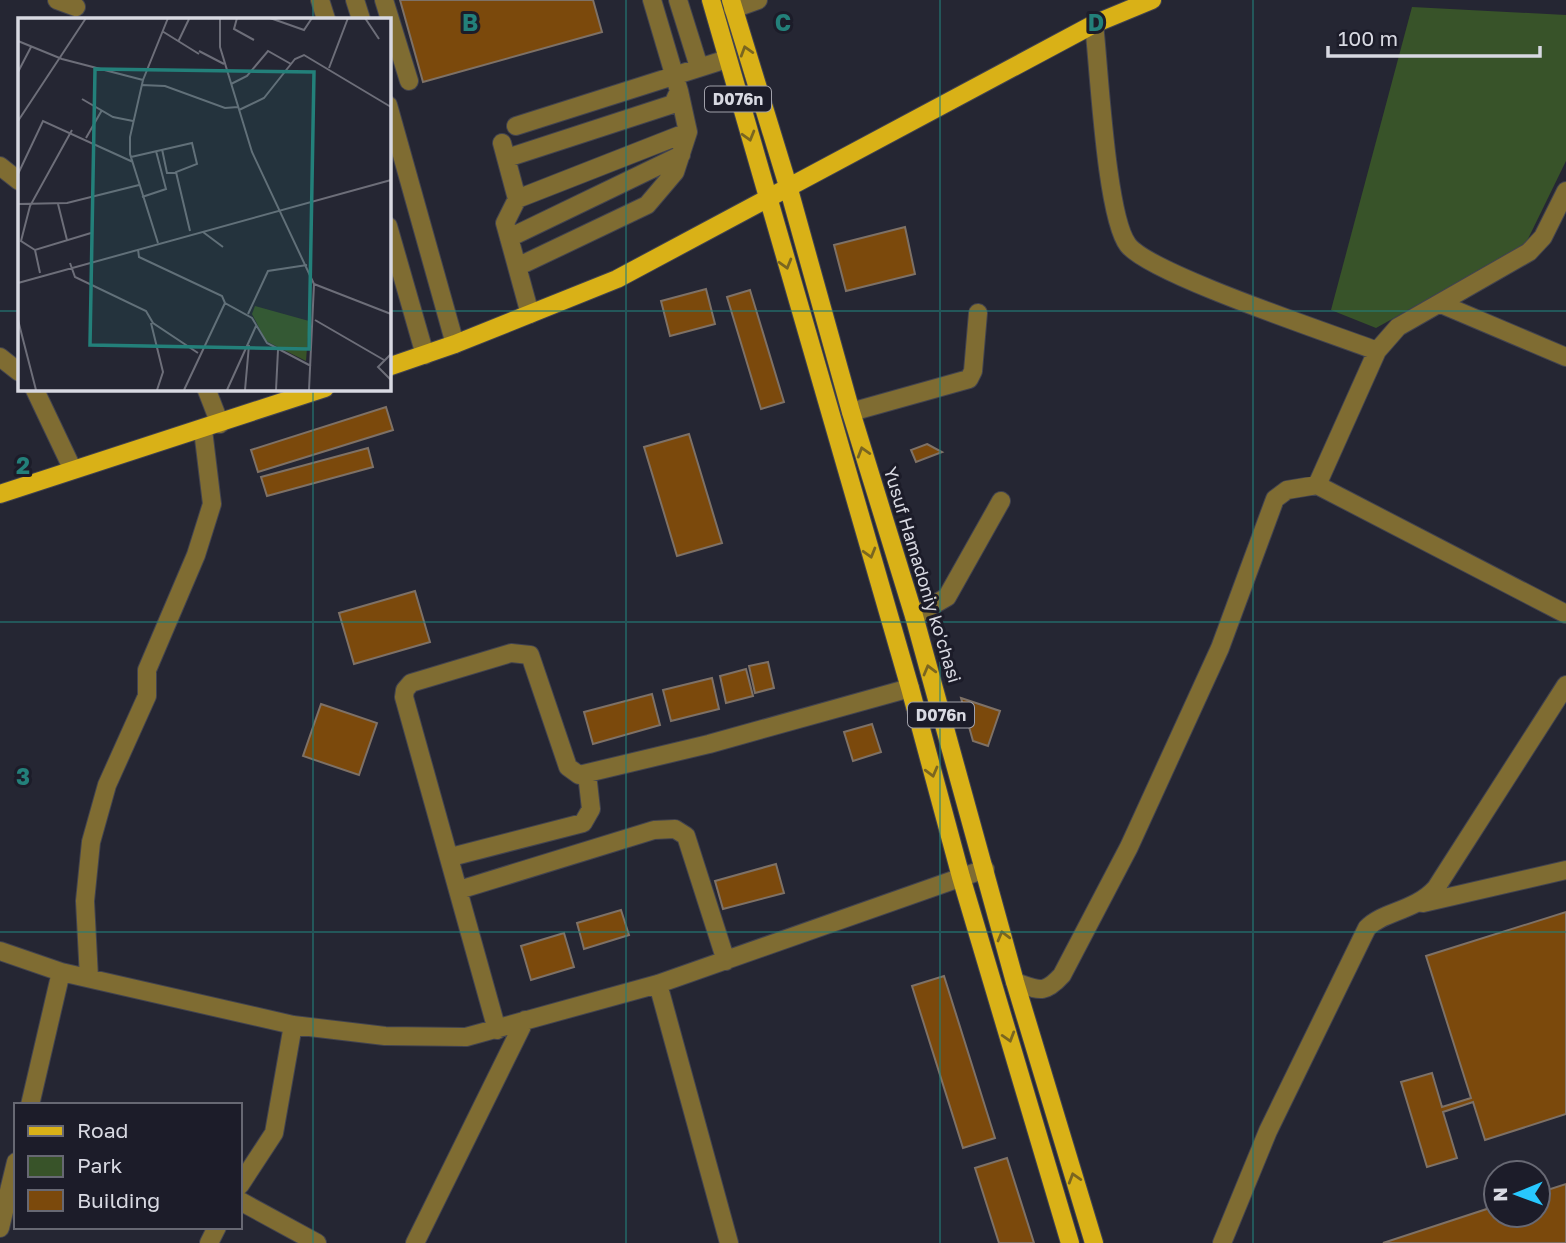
<svg xmlns="http://www.w3.org/2000/svg" width="1566" height="1243" font-family="'Golos Text',sans-serif">
<rect width="100%" height="100%" fill="#252633"/>
<path fill="#385329" d="M1412,7l154,8v146l-41,84 -149,83 -45,-18z"/>
<path fill="#7b490c" stroke="#7e7166" stroke-width="2" d="M400,0h193l9,32 -179,50z
M905,227l10,47 -69,17 -12,-46z
M706,289l9,35 -45,12 -9,-35z
M750,290l34,112 -23,7 -34,-112z
M386,407l7,23 -135,42 -7,-22z
M689,434l33,109 -45,13 -33,-109z
M927,444l15,8 -26,10 -5,-12z
M368,448l5,19 -106,29 -6,-19z
M415,591l15,51 -76,22 -15,-51z
M768,662l6,26 -19,5 -6,-27z
M746,669l7,27 -27,7 -6,-27z
M712,678l7,31 -48,12 -8,-31z
M652,694l8,31 -67,19 -9,-32z
M961,698l39,13 -12,35 -15,-5z
M321,704l56,19 -18,52 -56,-19z
M872,724l9,28 -28,9 -9,-29z
M776,864l8,29 -61,16 -8,-28z
M621,910l8,25 -45,14 -7,-26z
M1566,912v202l-81,26 -12,-38 -30,10 14,46 -30,9 -26,-85 31,-9 10,34 29,-9 -45,-142z
M564,933l10,34 -43,13 -10,-34z
M944,976l51,162 -32,10 -51,-162z
M1007,1158l27,85h-35l-24,-75z
M1566,1184v59h-183l113,-37v9h42v-22z"/>
<g fill="none" stroke-linecap="round" stroke-linejoin="round">
<defs>
<path id="minor" d="M57,0l19,7
M320,0l6,19
M355,0l6,19
M384,0l25,81
M678,0l21,67
M733,9l25,-9
M1094,24c5,43 12,193 34,221 22,29 205,89 249,106
M388,105l67,239
M516,126l211,-67
M502,143l15,56 -12,24 25,91
M507,158l166,-54 6,-13 -27,-91
M0,166l19,15
M517,199l171,-67
M388,226l37,129
M509,238l172,-83
M517,267l130,-62 28,-33 13,-40 -9,-41
M1441,304l125,53
M0,357l19,15
M34,388l38,80
M206,388l14,36
M851,412l118,-33 4,-8 5,-58
M1317,485l249,129
M914,616l33,-19 54,-96
M451,857l132,-34 8,-14 -4,-35
M459,890l195,-60 21,-1 11,7 40,125
M1423,903l143,-33
M0,951l61,21 232,53 92,11 81,1 192,-53 327,-115
M89,978l-4,-77 6,-59 16,-57 40,-89v-26l49,-115 16,-51 -9,-74
M1015,982c24,8 29,13 47,-7l67,-128 91,-199 55,-149 12,-9 30,-5 60,-134 21,-24 131,-75 14,-15 23,-46
M658,984l71,259
M497,1030l-93,-333 1,-7 6,-7 100,-30 19,2 38,112 11,8 130,-31 201,-56
M30,1105l31,-133
M240,1185l34,-52 19,-108
M240,1201l77,42
M0,1228l16,-66
M209,1243l8,-16
M415,1243l110,-223
M1222,1243l46,-112 99,-203c16,-17 47,-16 69,-40l130,-203"/>
<path id="major" d="M711,0l199,688 51,189 109,366
M731,0l57,186 63,226 63,204 101,366 79,261
M388,367l67,-23 162,-65 477,-255 58,-24
M0,494l325,-106"/>
</defs>
<use href="#minor" stroke="#42434f" stroke-width="20"/>
<use href="#major" stroke="#42434f" stroke-width="20"/>
<use href="#minor" stroke="#7f6c32" stroke-width="18"/>
<use href="#major" stroke="#d9b117" stroke-width="18"/>
</g>
<defs><path id="oneway-chevron" d="M-2-3.5L2.5 0L-2 3.5" fill="none" stroke-width="1.6" stroke-linecap="round" stroke-linejoin="round" transform="scale(1.75)"/></defs>
<g stroke="#7a6620">
<use href="#oneway-chevron" transform="translate(746 51) rotate(-107)"/>
<use href="#oneway-chevron" transform="translate(749 136) rotate(74)"/>
<use href="#oneway-chevron" transform="translate(786 264) rotate(74)"/>
<use href="#oneway-chevron" transform="translate(863 452) rotate(-107)"/>
<use href="#oneway-chevron" transform="translate(870 553) rotate(74)"/>
<use href="#oneway-chevron" transform="translate(929 670) rotate(-105)"/>
<use href="#oneway-chevron" transform="translate(932 772) rotate(75)"/>
<use href="#oneway-chevron" transform="translate(1003 936) rotate(-105)"/>
<use href="#oneway-chevron" transform="translate(1009 1037) rotate(73)"/>
<use href="#oneway-chevron" transform="translate(1074 1178) rotate(-107)"/>
</g>
<path fill="none" stroke="#23807a" stroke-width="2" stroke-opacity="0.55" d="M313,0v19M626,0v1243M940,0v1243M1253,0v1243M0,311h19M388,311h1178M313,388v855M0,622h1566M0,932h1566"/>
<g text-anchor="middle" stroke-width="6" stroke-linejoin="round" paint-order="stroke">
<g fill="#1c1c29" stroke="#a0a0aa" stroke-width="2">
<rect x="705" y="86.5" width="66" height="25" rx="5"/>
<rect x="908" y="702.5" width="66" height="25" rx="5"/>
</g>
<g font-size="16" font-weight="bold" fill="#d8d9e2">
<text x="738" y="105">D076n</text>
<text x="941" y="721">D076n</text>
</g>
<g font-size="18" fill="#d8d9e2" stroke="#1c1c29">
<text transform="translate(922 575) rotate(73)" y="6">Yusuf Hamadoniy ko'chasi</text>
</g>
</g>
<g transform="translate(18 18)">
<rect width="373" height="373" fill="#252633"/>
<path d="M237,288l54,15 -3,40 -40,-20 -14,-27z" fill="#385329"/>
<path fill="none" stroke="#6d6e79" stroke-width="2" d="M202,0v29l32,105 62,132 -5,106M219,0l-3,11 20,11M252,0l34,12 8,-12M347,0l14,21M144,13l37,23M0,23l44,18 81,21M160,24l11,-23M181,33l25,13M311,50l19,-50M0,54l13,-25M213,66l16,-8 21,-25 23,13M123,67l24,1 60,22 13,-1M64,81l31,18 20,4M221,92l25,-12 31,-39 9,-4 87,52M0,103l68,-103M54,112l-42,76 -9,35 14,9 56,-17M68,120l16,-28M144,131l5,24h9M113,139l61,-14 5,21 -21,8 14,59M0,156l25,-53 90,41M124,179l24,-8 -10,-38M0,186l49,-1 72,-18M40,186l9,36M185,214l20,15M140,225l-28,-89v-17l13,-57 25,-62M120,231l1,8 83,39 3,7 27,15 15,25 44,23M17,232l5,23M52,245l5,14 71,34 7,12 45,30M0,265l373,-103M296,266l77,30M230,296l20,-43 39,-6M0,302l18,70M297,302l69,40M133,305l12,49 -6,18M373,336l-13,13 13,13M166,372l41,-87M209,372l29,-64M227,372l4,-45M258,372l2,-40"/>
<path fill="#23807a" fill-opacity="0.15" stroke="#23807a" stroke-width="3.5" d="M77,51l219,3 -5,277 -219,-4z"/>
<rect width="373" height="373" fill="none" stroke="#d8d9e2" stroke-width="3.5"/>
</g>
<g font-size="23" text-anchor="middle" font-weight="bold" fill="#23807a" stroke="#1c1c29" stroke-width="6" stroke-linejoin="round" paint-order="stroke">
<text x="470" y="31">B</text>
<text x="783" y="31">C</text>
<text x="1096" y="31">D</text>
<text x="23" y="474">2</text>
<text x="23" y="785">3</text>
</g>
<rect x="14" y="1103" width="228" height="126" fill="#1c1c29" stroke="#676873" stroke-width="2"/>
<rect x="28" y="1126" width="35" height="10" fill="#d9b117" stroke="#676873" stroke-width="2"/>
<text x="77" y="1138" font-size="21" fill="#d8d9e2">Road</text>
<rect x="28" y="1156" width="35" height="21" fill="#385329" stroke="#676873" stroke-width="2"/>
<text x="77" y="1173" font-size="21" fill="#d8d9e2">Park</text>
<rect x="28" y="1190" width="35" height="21" fill="#7b490c" stroke="#676873" stroke-width="2"/>
<text x="77" y="1208" font-size="21" fill="#d8d9e2">Building</text>
<g transform="translate(1517 1194) rotate(269)"><circle r="33" fill="#1c1c29" stroke="#676873" stroke-width="2"/>
<path d="M0-5L12 26L0 18L-12 26Z" fill="#28c8ff"/>
<text y="-10" font-size="19" font-weight="bold" text-anchor="middle" fill="#d8d9e2">N</text>
</g>
<path d="M1328 46v10h212v-10" fill="none" stroke="#d8d9e2" stroke-width="3.5"/>
<text x="1338" y="46" font-size="21" fill="#d8d9e2" stroke="#1c1c29" stroke-width="5" paint-order="stroke">100 m</text>
</svg>
